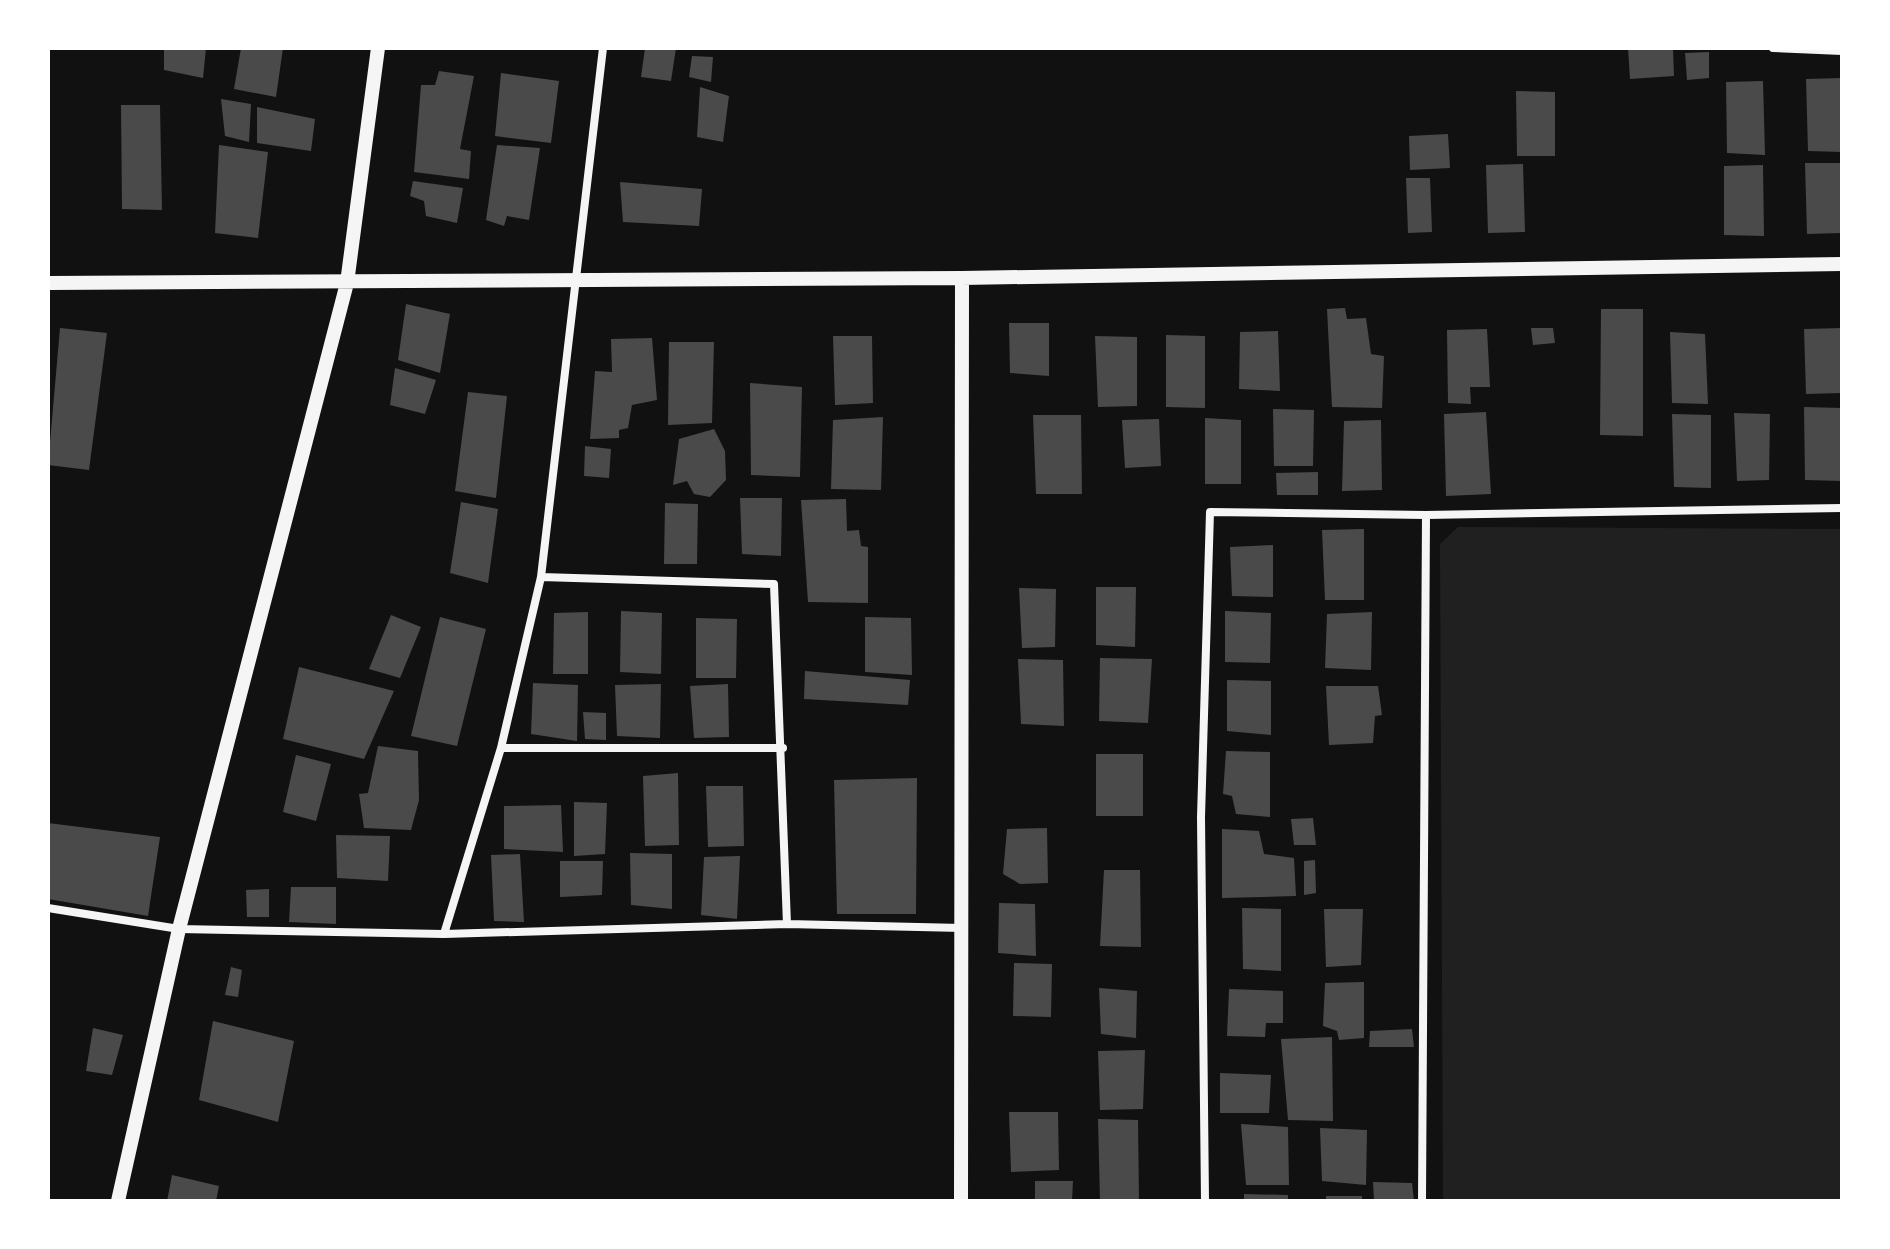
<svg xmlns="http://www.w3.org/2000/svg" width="1890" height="1249" font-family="'Roboto Condensed',sans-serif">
<rect width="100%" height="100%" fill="#111"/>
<path fill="#202020" d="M1458,527l384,2v672h-399l-3,-657z"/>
<path fill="#4a4a4a" d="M164,48h42l-3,30 -39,-8z
M241,48h42l-7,49 -42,-8z
M645,48h31l-5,33 -30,-4z
M1628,48h45l1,28 -44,3z
M1709,52v26l-22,2 -2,-27z
M692,56l21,1 -2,25 -22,-5z
M439,71l35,5 -14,73 11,2 -2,28 -55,-7 7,-87h14z
M501,73l58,8 -8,62 -56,-7z
M1842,78v74l-34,-1 -2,-72z
M1763,81l2,74 -38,-2 -1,-71z
M700,87l29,9 -6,46 -26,-5z
M1516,91l39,1v64h-38z
M221,99l30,5 -2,38 -24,-6z
M121,105h39l2,105 -40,-1z
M257,107l58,12 -4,32 -54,-8z
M1448,134l2,34 -40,2 -1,-34z
M219,145l49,7 -10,86 -43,-5z
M497,145l43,3 -11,72 -22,-4 -3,10 -18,-6z
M1805,163h37v70l-35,1z
M1523,164l2,68 -37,1 -2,-68z
M1763,165l1,71 -40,-1v-69z
M1406,178h24l2,54 -24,1z
M413,181l50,7 -6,35 -31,-7 -2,-15 -14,-5z
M620,182l82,7 -3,37 -76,-4z
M406,304l44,10 -10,59 -42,-13z
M1345,308l2,11 19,-1 5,36 13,2 -2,52 -50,-1 -5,-98z
M1601,309h42v127l-43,-1z
M1009,323h40v53l-39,-3z
M60,328l47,5 -18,137 -41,-5z
M1531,328h22l2,15 -22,2z
M1842,328v65l-36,1 -2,-65z
M1487,329l3,58h-20l1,17 -23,-1 -1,-73z
M1278,331l2,60 -41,-2 1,-57z
M1670,332l35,2 3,70 -36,-1z
M1166,335l39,1v72l-39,-1z
M833,336h39l1,67 -38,2z
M1095,336l42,1v69l-39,1z
M652,338l5,62 -25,5 -4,23 -9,2v8l-29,1 5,-68 17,1 -1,-33z
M669,342h45l-2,81 -44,2z
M395,368l41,12 -11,34 -35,-9z
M750,383l52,4 -2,90 -49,-2z
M468,392l39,4 -11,102 -41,-7z
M1804,407l38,1v73l-37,-1z
M1273,409l41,1 -1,56h-39z
M1486,412l5,82 -45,2 -2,-82z
M1734,413l36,1 -1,66 -32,1z
M1672,414l39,1v73l-37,-1z
M1033,415h48l1,79h-46z
M883,417l-2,73 -50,-1 2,-69z
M1205,418l36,2v64h-36z
M1159,419l2,47 -36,2 -3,-48z
M1381,420l1,70 -40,1 2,-70z
M714,429l11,22 1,29 -16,17 -16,-3 -7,-13 -14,4 6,-46z
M585,446l26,3 -2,29 -25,-2z
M1318,472v23h-41l-1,-22z
M740,498h42l-1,58 -39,-2z
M846,499l1,32 12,-1 2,16 7,1v56l-60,-1 -7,-102z
M461,502l37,7 -10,74 -38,-10z
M665,503l33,1 -1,60h-33z
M1364,529v71h-39l-3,-70z
M1273,545v52l-41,-1 -2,-49z
M1096,587h40l-1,60 -39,-2z
M1019,588l37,1 -1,58 -33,1z
M621,611l41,2 -1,61 -41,-2z
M1225,611l46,2 -1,50 -45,-1z
M588,612v62h-35l1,-61z
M1372,612l-1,58 -46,-2 2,-54z
M391,615l30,12 -21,51 -31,-9z
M440,617l46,12 -29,117 -46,-10z
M865,617l46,1 1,57 -47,-3z
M696,618l41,1 -1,59h-40z
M1100,658l52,1 -4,64 -49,-2z
M1018,659l45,1 1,66 -43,-2z
M299,667l95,24 -30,68 -81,-20z
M805,671l105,9 -2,25 -104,-6z
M1227,680l44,1v54l-44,-4z
M533,683l45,2 -1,56 -46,-7z
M661,684l-1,54 -43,-2 -2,-51z
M728,684l1,53 -35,1 -4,-52z
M1326,686h52l4,29 -7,1 -2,27 -44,2z
M583,712l23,1v27l-21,-1z
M378,746l40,5 1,49 -8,30 -47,-2 -5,-34 9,-1z
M1226,751l44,1v65l-34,-3 -4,-18 -9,-2z
M1096,754h47v62h-47z
M296,755l35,9 -15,57 -33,-9z
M678,773l1,72 -34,1 -2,-70z
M917,778l-1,136h-79l-3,-134z
M706,786h37l1,60 -36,1z
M574,802l33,1 -2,51 -31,2z
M561,805l2,47 -59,-3v-43z
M1313,818l3,27h-22l-3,-26z
M48,823l112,14 -12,79 -100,-17z
M1047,828l1,55 -28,1 -17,-10 4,-45z
M1222,829l37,2 5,23 30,4 2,38 -74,2z
M336,835l54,1 -2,45 -51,-3z
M630,853l42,1v55l-41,-4z
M520,854l4,68 -30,-1 -3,-66z
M740,856l-3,63 -36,-4 3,-58z
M1315,860l1,33 -12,2v-34z
M560,861h43l-1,34 -42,2z
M1104,870h36l1,77 -41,-1z
M291,887h45v37l-47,-2z
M269,889v28h-22l-1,-27z
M999,903l36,1 1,52 -38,-3z
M1242,908l39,1v62l-38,-2z
M1324,909h39l-2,56 -35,2z
M1014,963l38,1 -1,53 -38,-1z
M231,967l11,3 -4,27 -13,-2z
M1364,982v56l-25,2 -2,-9 -14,-5 2,-43z
M1099,988l38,3 -1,47 -35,-4z
M1229,989l54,2v32h-17l-1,14 -38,-1z
M213,1021l81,20 -16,81 -79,-22z
M93,1028l30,7 -11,40 -26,-4z
M1412,1029l2,18h-45l1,-16z
M1332,1037l1,84 -45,-1 -7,-81z
M1145,1050l-2,59 -43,1 -2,-59z
M1220,1073l51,2 -2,38h-49z
M1009,1112h49l1,58 -48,2z
M1098,1119l40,1 1,81h-39z
M1241,1124l47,3 1,58h-43z
M1320,1128l47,2 -1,55 -44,-4z
M172,1175l47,11 -3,15h-49z
M1035,1181h38l-1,20h-37z
M1373,1182l39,1 2,18h-40z
M1244,1194l44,1v6h-44z
M1326,1196h36v5h-36z"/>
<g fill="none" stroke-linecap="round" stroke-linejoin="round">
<path stroke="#f5f5f5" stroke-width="8" d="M1773,48l69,3
M541,577l233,7 13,340
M501,748h282
M48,908l131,21 265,5 343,-10 175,4
M444,934l57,-186 40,-171 62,-529
M1205,1201l-4,-384 9,-305 216,3 416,-7
M1422,1201l4,-686"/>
<path stroke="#f5f5f5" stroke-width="14" d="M48,283l914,-5 880,-14
M118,1201l61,-272 168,-646 31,-235
M961,1201l1,-923"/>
</g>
<rect width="1890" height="1249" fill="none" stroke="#ffffff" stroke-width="100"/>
</svg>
